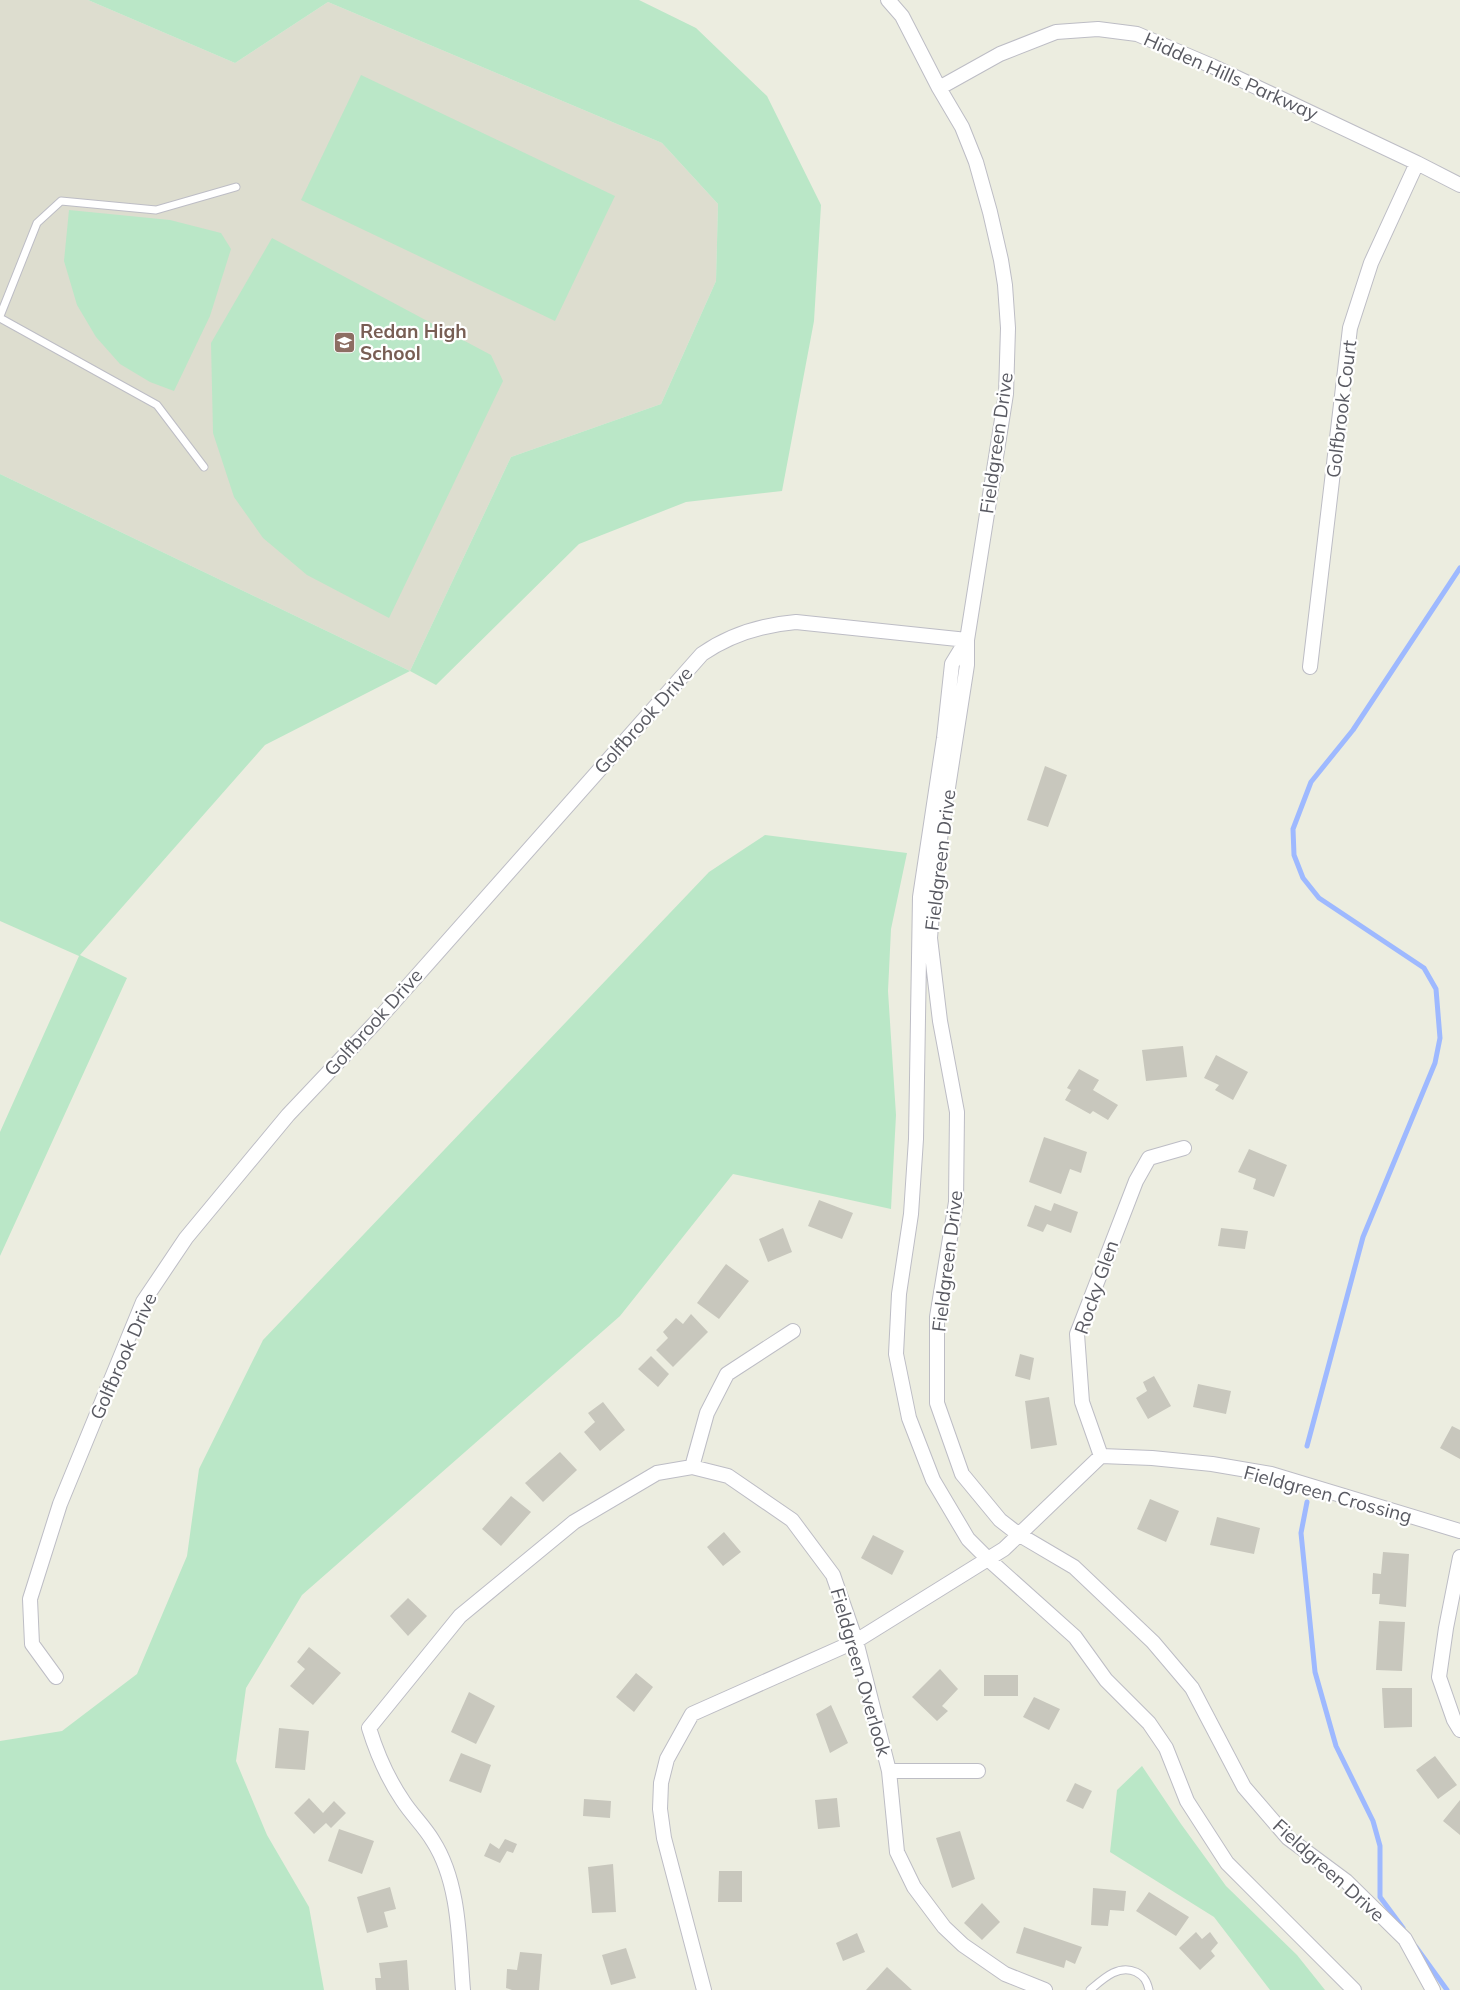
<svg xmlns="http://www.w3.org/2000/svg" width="1460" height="1990" font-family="Mulish,sans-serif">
<rect width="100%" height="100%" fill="#ecede0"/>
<path fill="#ddddcf" d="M0,0h88l147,63 93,-61 334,141 56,61 -2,77 -55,123 -150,53 -101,214 -410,-197z"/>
<path fill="#bae7c7" d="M88,0h551l57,28 71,68 54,109 -7,116 -32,170 -96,11 -107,42 -143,141 -26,-14 -145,74 -185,210 47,23 -127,278v-124l79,-176 -79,-35v-447l410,197 101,-214 150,-53 55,-123 2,-77 -56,-61 -334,-141 -93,61z
M361,75l254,121 -60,125 -254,-121z
M69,210l101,10 51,13 10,16 -21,67 -36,75 -24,-9 -30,-18 -24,-27 -19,-32 -13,-44z
M272,238l219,117 12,26 -114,237 -82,-43 -44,-37 -29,-41 -21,-64 -2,-90z
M765,835l142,18 -16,76 -3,62 8,124 -5,94 -158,-35 -113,142 -318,279 -56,93 -10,73 31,74 42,72 15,83h-324v-249l62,-10 75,-57 50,-118 12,-87 64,-129 446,-468z
M1142,1766l39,58 45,62 71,69 28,35h-55l-56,-73 -104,-65 7,-62z"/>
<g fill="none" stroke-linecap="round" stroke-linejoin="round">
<path stroke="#9eb9ff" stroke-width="5" d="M1307,1446l56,-209 72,-174 5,-25 -4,-49 -12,-21 -105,-70 -16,-20 -9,-23 -1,-26 18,-47 42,-52 107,-162
M1307,1502l-6,31 14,139 21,74 37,75 7,25v51l23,31
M1416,1947l31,43"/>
</g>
<path fill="#c8c7bd" d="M1045,766l22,9 -19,52 -21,-7z
M1183,1046l4,31 -41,4 -4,-31z
M1216,1055l32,17 -15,28 -18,-10 4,-5 -15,-7z
M1079,1069l20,11 -6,10 25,15 -10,15 -15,-9 -3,3 -25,-14 6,-10 -4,-2z
M1044,1137l43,15 -6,21 -11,-4 -9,25 -32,-12z
M1249,1149l38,16 -13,32 -21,-8 3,-10 -18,-7z
M819,1200l34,13 -11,26 -34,-13z
M1054,1203l24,9 -7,21 -24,-9 -4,8 -16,-6 8,-21 16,6z
M783,1228l9,24 -24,10 -9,-23z
M1221,1228l27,3 -3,18 -27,-3z
M726,1264l23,17 -30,38 -22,-16z
M691,1314l17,18 -35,35 -17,-17 12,-12 -5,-6 13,-14 7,6z
M1020,1354l14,4 -4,22 -15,-4z
M651,1356l18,18 -11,13 -20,-18z
M1154,1376l17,30 -23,13 -12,-21 11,-7 -4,-9z
M1198,1384l33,7 -5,23 -33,-7z
M1049,1397l8,48 -26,4 -6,-48z
M603,1402l22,28 -25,21 -16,-19 11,-10 -7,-9z
M1452,1426l8,4v29l-20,-11z
M560,1452l17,18 -34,32 -18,-19z
M511,1496l20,16 -30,34 -19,-17z
M1150,1499l29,12 -13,31 -29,-13z
M1217,1517l43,11 -6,26 -44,-9z
M724,1532l17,20 -18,14 -16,-19z
M873,1535l31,16 -12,24 -31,-17z
M1383,1552l26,2 -3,53 -27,-3 1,-10h-8l1,-21 8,1z
M408,1598l19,18 -19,20 -18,-20z
M1379,1621l26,1 -3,49 -26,-1z
M309,1647l32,26 -28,32 -23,-19 15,-17 -8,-7z
M940,1669l18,20 -16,17 6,5 -11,10 -25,-24z
M636,1673l17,14 -19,25 -18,-15z
M984,1675h34v21h-34z
M1382,1688h30v39l-28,1z
M469,1692l26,14 -19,38 -25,-12z
M1034,1697l26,12 -11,21 -26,-13z
M831,1705l17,38 -18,10 -14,-39z
M279,1728l30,3 -4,39 -30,-2z
M461,1753l30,12 -10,28 -32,-12z
M1435,1756l22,29 -19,14 -22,-29z
M1075,1783l17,8 -9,18 -17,-8z
M309,1798l14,15 11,-12 12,12 -15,15 -5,-5 -12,11 -20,-21z
M837,1798l3,29 -22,2 -3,-29z
M584,1799l27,2 -1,17 -27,-2z
M1460,1800v35l-17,-14z
M339,1829l35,12 -12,33 -34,-13z
M960,1831l15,48 -23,9 -16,-50z
M505,1839l12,5 -4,9 -6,-2 -7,12 -16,-7 6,-13 9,6z
M613,1864l3,48 -24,1 -4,-46z
M719,1871h23v31h-24z
M390,1887l6,22 -12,3 4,15 -21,6 -10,-36z
M1093,1888l33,3 -2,20 -14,-1 -2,16 -17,-1z
M1149,1892l40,25 -13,19 -40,-25z
M982,1903l18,19 -18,18 -18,-17z
M1024,1927l58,20 -7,17 -9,-4 -2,8 -48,-15z
M1196,1932l6,7 8,-7 8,11 -7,8 4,5 -15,14 -21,-22z
M857,1933l8,19 -22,9 -7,-18z
M626,1948l10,30 -25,7 -9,-30z
M520,1952l22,2 -3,36h-27l-6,-2 1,-19 10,1z
M407,1960l2,30h-33l-1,-12h6l-2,-15z
M887,1967l25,23h-46z"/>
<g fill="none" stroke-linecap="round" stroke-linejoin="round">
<defs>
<path id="lane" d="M0,316l37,-93 24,-22 95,9 80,-23
M0,318l157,87 47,62
M1090,1990c13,-11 28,-26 46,-18 8,4 11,9 13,18"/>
<path id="street" d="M888,0l14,16 37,72 23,39 14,35 14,50 11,48 4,25 3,43 -2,66 -39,246v25l-31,200 -6,73 10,83 17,91 -1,90 -19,115v86l25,71 38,46 18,14 56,33 79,75 39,46 52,99 44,51 58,43 59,58 28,51
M939,88l61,-34 56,-22 42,-3 39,5 75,32 205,97 43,22
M966,641l-14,23 -8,74 -24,159 -4,242 -5,75 -12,80 -3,60 13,64 24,62 35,59 20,20 87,78 31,43 43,43 17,25 21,53 40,62 127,127
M1310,667l40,-339 21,-65 46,-100
M1101,1456l-19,-54 -5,-68 59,-153 13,-23 35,-10
M692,1467l15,-54 20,-39 66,-43
M1460,1557l-14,71 -7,49 15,43 6,10
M56,1677l-24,-33 -2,-45 30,-95 83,-202 43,-64 102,-123 88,-93 326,-368c29,-20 59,-29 94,-32l171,18
M889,1771h89
M463,1990c-4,-48 -3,-107 -30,-149 -8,-14 -21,-26 -30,-40 -15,-22 -26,-47 -34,-73l91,-112 114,-94 83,-49 35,-6 36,9 64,44 41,55 23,66 33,130 8,81 17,35 30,40 19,18 42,29 40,16
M704,1990l-40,-152 -4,-29 1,-26 6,-24 25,-45 164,-73 148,-92 97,-93 51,2 60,6 59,10 189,57"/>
</defs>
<use href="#lane" stroke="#bdbdc5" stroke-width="9"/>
<use href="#street" stroke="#bdbdc5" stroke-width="16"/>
<use href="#lane" stroke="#fff" stroke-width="7"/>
<use href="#street" stroke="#fff" stroke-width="14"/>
</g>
<defs>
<symbol id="school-square" viewBox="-11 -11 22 22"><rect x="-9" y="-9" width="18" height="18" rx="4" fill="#8d6e63" stroke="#fff"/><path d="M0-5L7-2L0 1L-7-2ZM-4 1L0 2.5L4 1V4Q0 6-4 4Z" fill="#fff"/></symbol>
</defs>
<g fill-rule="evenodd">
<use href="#school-square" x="332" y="330" width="25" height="25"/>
</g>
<g text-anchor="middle" stroke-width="4.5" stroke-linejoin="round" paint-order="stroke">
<g font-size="19" fill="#595a62" stroke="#fff">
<text transform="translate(1231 76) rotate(24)" y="7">Hidden Hills Parkway</text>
<text transform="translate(1341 409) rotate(-83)" y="7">Golfbrook Court</text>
<text transform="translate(996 443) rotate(-82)" y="7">Fieldgreen Drive</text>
<text transform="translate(643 720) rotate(-48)" y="7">Golfbrook Drive</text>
<text transform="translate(940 860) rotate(-83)" y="7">Fieldgreen Drive</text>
<text transform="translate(373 1022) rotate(-48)" y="7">Golfbrook Drive</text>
<text transform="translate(947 1261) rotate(-83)" y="7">Fieldgreen Drive</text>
<text transform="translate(1096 1287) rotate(-71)" y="7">Rocky Glen</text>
<text transform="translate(123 1356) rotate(-66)" y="7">Golfbrook Drive</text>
<text transform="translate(1328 1494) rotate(15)" y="7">Fieldgreen Crossing</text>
<text transform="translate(861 1672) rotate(74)" y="7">Fieldgreen Overlook</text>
<text transform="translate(1329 1870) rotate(42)" y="7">Fieldgreen Drive</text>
</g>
<g font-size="19" font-weight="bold" fill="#785e54" stroke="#fff" text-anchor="start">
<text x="360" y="338">Redan High<tspan x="360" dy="22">School</tspan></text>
</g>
</g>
</svg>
